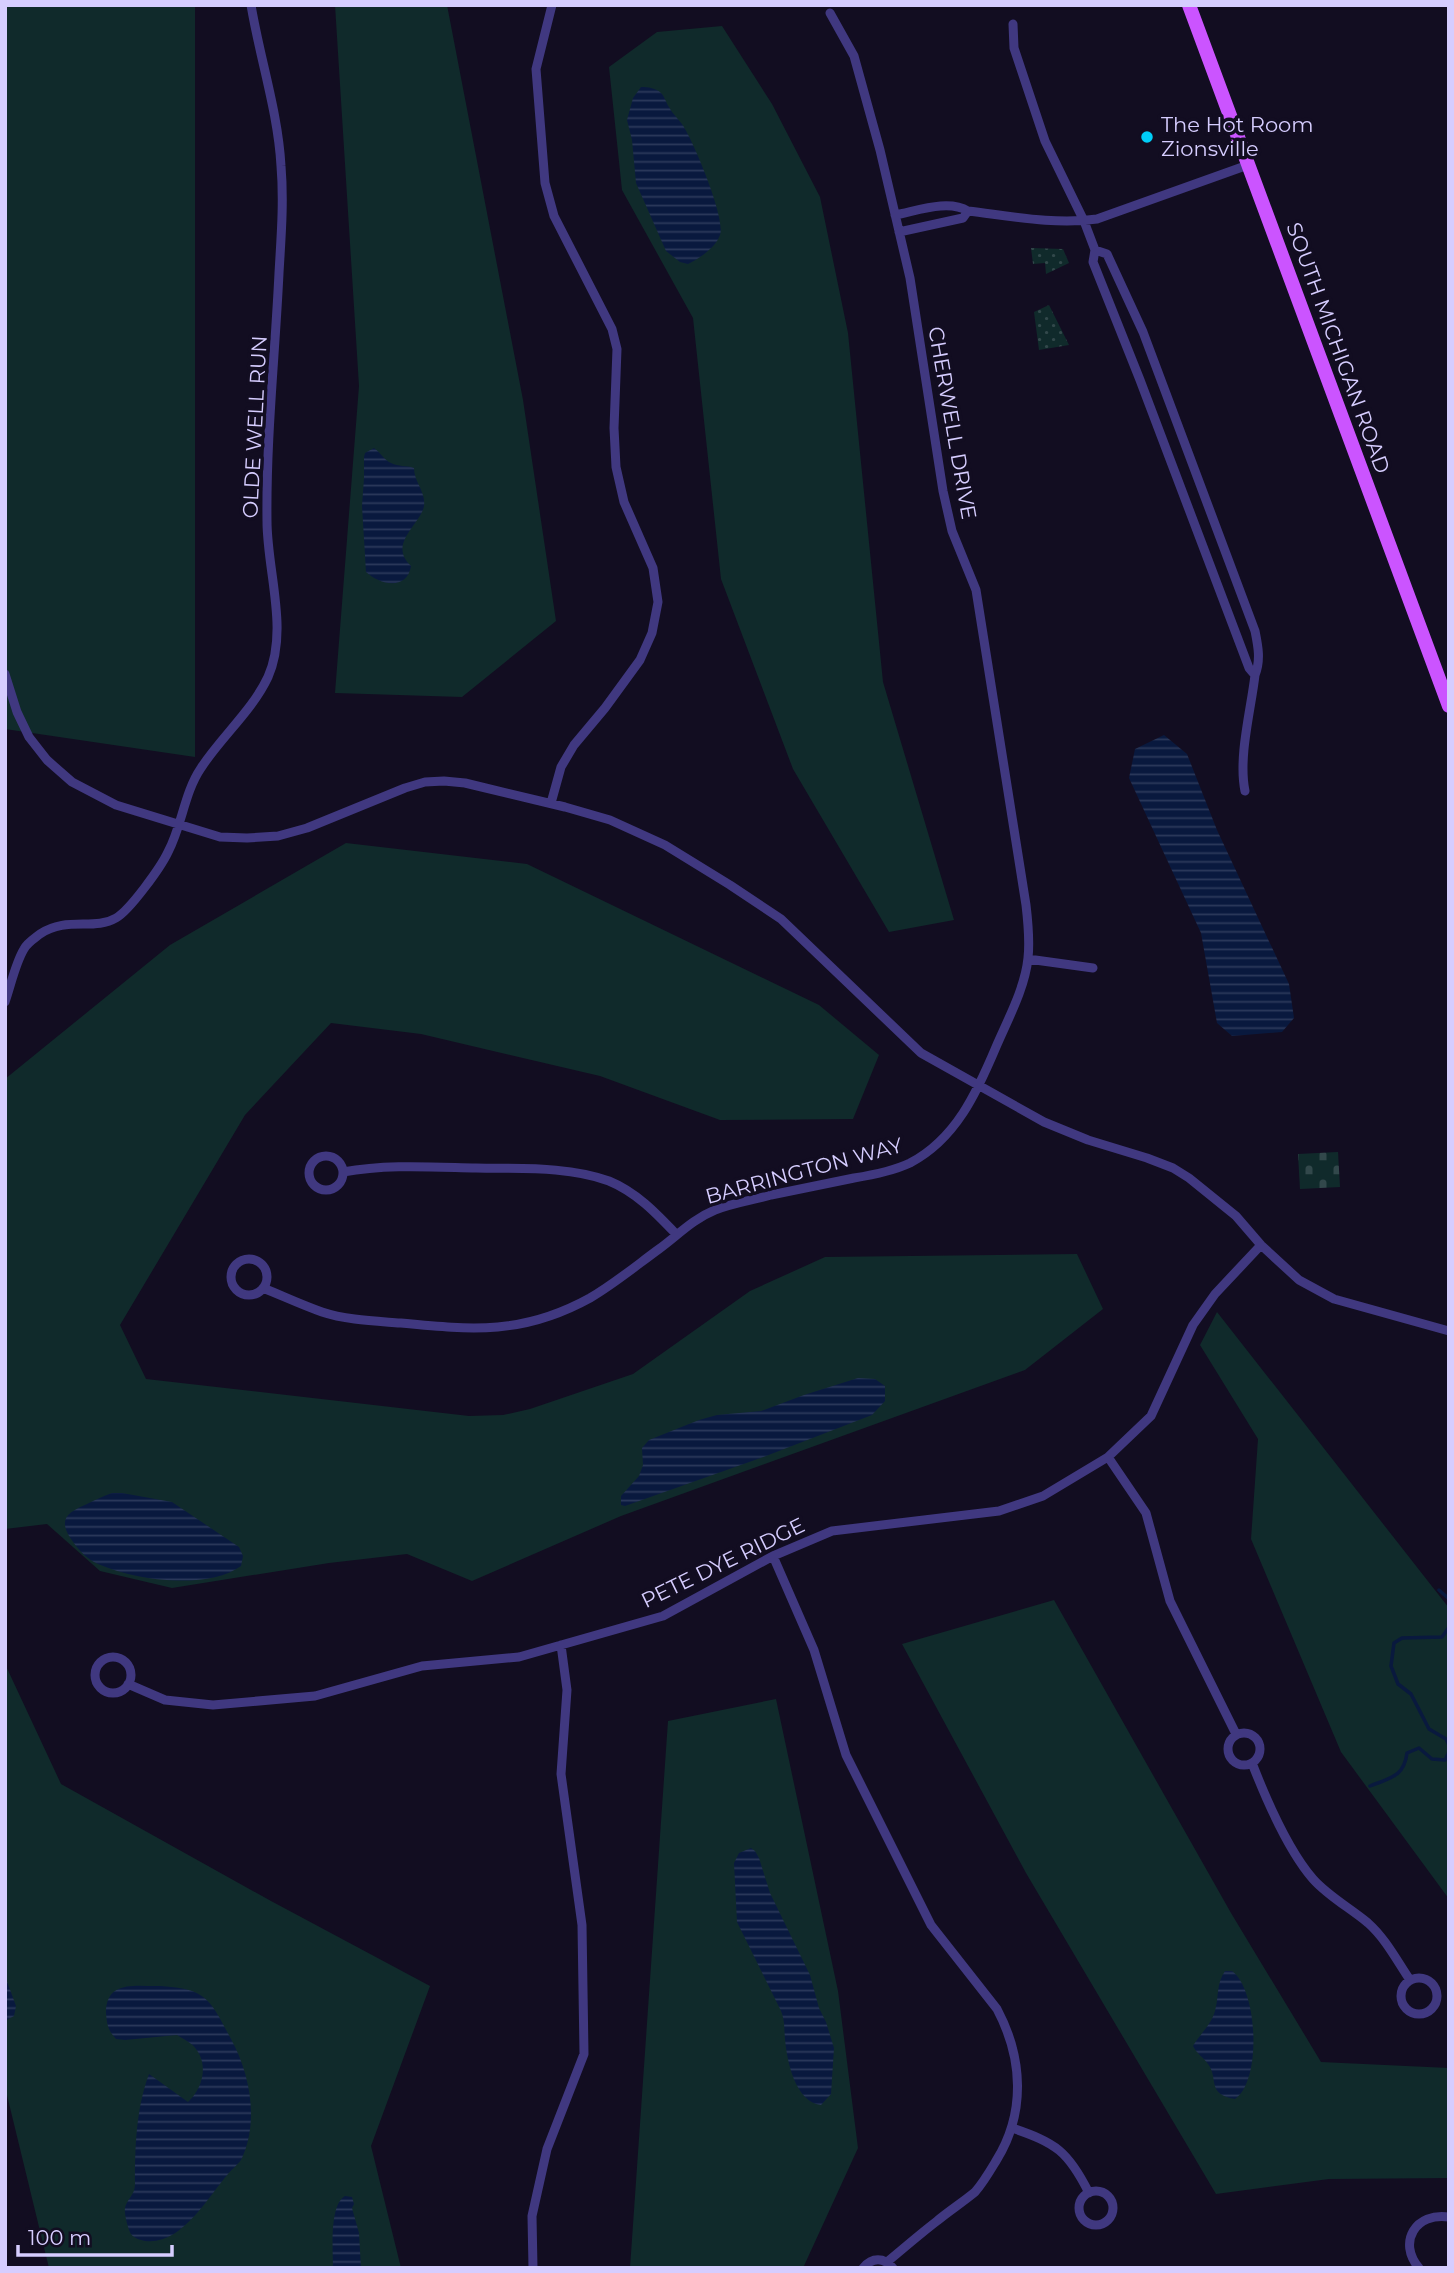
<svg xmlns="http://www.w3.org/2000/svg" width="1454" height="2273" font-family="Montserrat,sans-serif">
<defs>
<pattern id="cemetery-stones" width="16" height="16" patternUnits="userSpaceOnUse" patternTransform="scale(1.75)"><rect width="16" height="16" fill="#102a2b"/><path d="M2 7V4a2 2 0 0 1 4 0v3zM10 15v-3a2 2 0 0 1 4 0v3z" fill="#32484b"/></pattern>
<pattern id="park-dots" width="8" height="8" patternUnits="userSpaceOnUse" patternTransform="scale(1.75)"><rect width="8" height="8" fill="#102a2b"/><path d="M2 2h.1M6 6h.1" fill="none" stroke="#32484b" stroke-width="1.8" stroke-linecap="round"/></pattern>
<pattern id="water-rules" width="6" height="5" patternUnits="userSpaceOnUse" patternTransform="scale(1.75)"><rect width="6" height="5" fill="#09193e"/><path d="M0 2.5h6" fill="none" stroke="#2c395b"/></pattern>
</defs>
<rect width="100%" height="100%" fill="#120d21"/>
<path fill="#102a2b" d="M335,5h112l76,395 33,221 -94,76 -127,-4 24,-307z
M5,7h190v750l-190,-28z
M722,26l50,78 48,93 28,136 35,349 71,238 -65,12 -96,-163 -72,-190 -28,-261 -71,-128 -13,-123 48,-35z
M346,843l181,21 292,141 60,50 -26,64 -133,1 -120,-44 -179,-42 -90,-11 -86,92 -125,210 26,54 323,37 34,-1 27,-6 103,-35 117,-83 75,-34 252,-3 26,55 -78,61 -404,146 -149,65 -65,-27 -78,9 -157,25 -72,-17 -53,-47 -42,5v-450l165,-134z
M1217,1312l232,296v291l-108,-147 -90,-213 7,-100 -58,-94z
M1054,1600l177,313 90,149 128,6v110l-120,1 -113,15 -190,-321 -124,-229z
M5,1664l56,120 210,117 159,85 -59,160 30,122h-352l-44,-181z
M776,1699l62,292 20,157 -55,120h-173l38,-547z"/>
<path fill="url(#cemetery-stones)" d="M1338,1152l2,35 -40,2 -2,-35z"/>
<path fill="url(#park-dots)" d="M1031,248l32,1 6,14 -23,11 -1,-11 -12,1z
M1049,305l20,40 -30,5 -5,-38z"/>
<path fill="url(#water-rules)" d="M641,87c7,0 15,1 20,6 4,4 5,10 8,14 4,8 12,14 16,22 10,17 41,90 35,106 -4,12 -21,24 -32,29l-8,-2 -14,-11 -30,-68 -4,-43 -5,-20 6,-22z
M374,448c7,5 10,12 17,15 8,4 15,2 23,5 0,14 12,24 10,38 -3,18 -37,38 -13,60 -4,25 -31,19 -45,6l-4,-66 2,-28v-21l1,-4z
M1164,735l23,19 30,76 72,154 5,34 -12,14 -50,4 -15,-13 -16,-90 -72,-155 6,-29z
M858,1378l17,1 10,7v15l-13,14 -106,41 -141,50 -4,-1v-9l18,-20 4,-11 -1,-17 7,-8 50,-20 18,-5 44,-4 43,-16z
M112,1493h10l50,9 67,45 4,9 -2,10c-34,25 -111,14 -147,-4 -9,-5 -17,-14 -23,-23 -14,-21 -2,-27 16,-35 8,-4 16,-8 25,-11z
M751,1848l4,3 4,7 11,35 40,82 9,33 7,14 8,26 -3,46 -10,11c-26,-3 -34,-44 -36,-66 -1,-11 0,-18 -4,-28l-44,-89 -3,-59 5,-10z
M1225,1971h7c26,19 30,110 3,128 -29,-5 -16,-20 -27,-35 -5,-7 -11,-10 -15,-18 7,-12 18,-21 22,-35 4,-14 1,-27 10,-40z
M5,1976l11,30 -2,10 -9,5z
M161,1986c47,3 49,14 70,53 19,35 28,81 11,119 -3,6 -9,10 -14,16 -20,23 -47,72 -83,67 -5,-1 -11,-3 -14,-7 -3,-5 -7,-20 -6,-26 2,-9 10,-13 10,-24 0,-37 1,-75 14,-110l39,28c14,-13 21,-36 8,-53 -4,-6 -13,-10 -19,-14l-52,5 -9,-1c-8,-9 -9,-14 -10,-26 0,-34 31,-26 55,-27z
M345,2196l7,1 2,7 -2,4 7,25 2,35h-28c0,-18 -4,-63 12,-72z"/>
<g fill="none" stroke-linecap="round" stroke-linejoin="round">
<path stroke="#09193e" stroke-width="3.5" d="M1439,1590l10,9
M1449,1627l-7,10 -40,1 -8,5 -3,23 7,18 13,10 18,35 17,10 3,6
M1370,1786c20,-8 34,-9 37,-33l12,-5 13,11 13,1 4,-8"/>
<path stroke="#403880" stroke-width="9" d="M1013,24l1,24 31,93 39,80 11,29 -2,12 47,118 109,288 6,7
M895,215c22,-4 53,-16 73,-4 42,5 87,14 129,8l151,-54
M899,232l64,-14 5,-7
M1095,250l12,4 36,78 112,299c3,15 6,29 0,44 -4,35 -17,82 -10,116
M5,674l12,38 12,25 18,23 25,22 44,23 104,32 27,1 31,-2 29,-8 98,-40 20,-6 19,-1 21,2 100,24 45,13 55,25 65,40 51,34 140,134 123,69 44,18 59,18 26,10 16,10 47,38 25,29 38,35 35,19 115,32
M551,803l10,-36 13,-22 31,-37 35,-48 12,-27 6,-31 -5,-34 -29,-66 -8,-35 -2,-39 3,-79 -5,-20 -58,-113 -9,-33 -9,-114 16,-64
M1028,959l65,9
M5,1002c6,-17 10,-38 19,-53 3,-6 11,-11 16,-15 27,-18 54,-3 76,-16 14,-8 45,-51 52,-66 14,-26 16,-59 33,-84 20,-31 51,-57 67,-91 21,-47 -1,-106 -1,-156 -1,-82 8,-165 12,-248 2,-35 5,-71 2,-107 -3,-54 -21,-107 -30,-161
M309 1173a17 17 0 1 1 34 0a17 17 0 1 1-34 0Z
M343,1172c44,-8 88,-5 133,-4 43,1 92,-2 133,13 27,11 47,32 67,53
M231 1277a18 18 0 1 1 36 0a18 18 0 1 1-36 0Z
M263,1288c20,8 39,17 59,24 24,8 53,9 78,11 73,7 123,12 190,-25 24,-14 47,-33 69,-49 19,-14 34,-30 56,-39 18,-7 38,-10 56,-15 28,-6 55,-11 83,-17 19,-3 39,-7 56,-15 46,-24 67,-71 86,-116 12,-28 29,-59 32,-89 2,-18 0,-36 -2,-53l-50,-315 -24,-59 -9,-40 -33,-213 -30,-128 -26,-94 -24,-43
M1108,1457l38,56 24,88 66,133
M773,1556l41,94 32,105 85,170 66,84c26,49 29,104 -1,152 -6,10 -13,22 -21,31 -12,10 -26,19 -38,29 -17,13 -33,27 -50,41
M95 1675a18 18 0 1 1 36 0a18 18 0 1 1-36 0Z
M128,1684l37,16 48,5 102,-9 107,-30 97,-9 144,-41 110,-60 59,-25 167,-20 44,-15 65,-39 43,-41 42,-91 22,-31 46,-49
M1228 1749a16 16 0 1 1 32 0a16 16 0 1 1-32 0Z
M1252,1763c14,36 36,87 61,116 15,17 37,29 55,44 18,16 29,38 42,57
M1401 1996a18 18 0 1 1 36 0a18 18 0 1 1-36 0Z
M1012,2128c44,15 56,23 77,65
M1079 2208a17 17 0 1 1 34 0a17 17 0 1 1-34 0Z
M533,2268l-1,-52 15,-67 37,-95 -2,-129 -21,-151 6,-84 -6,-45
M863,2268c9,-11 21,-11 30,0
M1419,2268c-22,-26 -3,-56 30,-51"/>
<path stroke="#cb54ff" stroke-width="14" d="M1189,5l260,701"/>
</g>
<circle fill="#00cef8" stroke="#120d21" stroke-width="2.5" cx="1147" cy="137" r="7"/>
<g text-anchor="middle" stroke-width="7" stroke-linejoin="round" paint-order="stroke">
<g font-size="21" fill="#d6cdff" stroke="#120d21" text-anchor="start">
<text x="1161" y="132">The Hot Room<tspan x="1161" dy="24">Zionsville</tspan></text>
</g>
<g font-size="21" fill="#d6cdff" stroke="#120d21">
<text transform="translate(1338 348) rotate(70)" y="7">SOUTH MICHIGAN ROAD</text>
<text transform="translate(952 423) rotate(80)" y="7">CHERWELL DRIVE</text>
<text transform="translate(255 427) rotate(-87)" y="7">OLDE WELL RUN</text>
<text transform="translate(804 1171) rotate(-15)" y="7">BARRINGTON WAY</text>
<text transform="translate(723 1563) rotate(-26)" y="7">PETE DYE RIDGE</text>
</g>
</g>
<rect width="1454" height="2273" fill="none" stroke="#d6cdff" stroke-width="14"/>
<path d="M18 2245v10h154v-10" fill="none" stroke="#d6cdff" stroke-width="3.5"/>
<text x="28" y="2245" font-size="21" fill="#d6cdff" stroke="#120d21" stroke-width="5" paint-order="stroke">100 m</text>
</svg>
